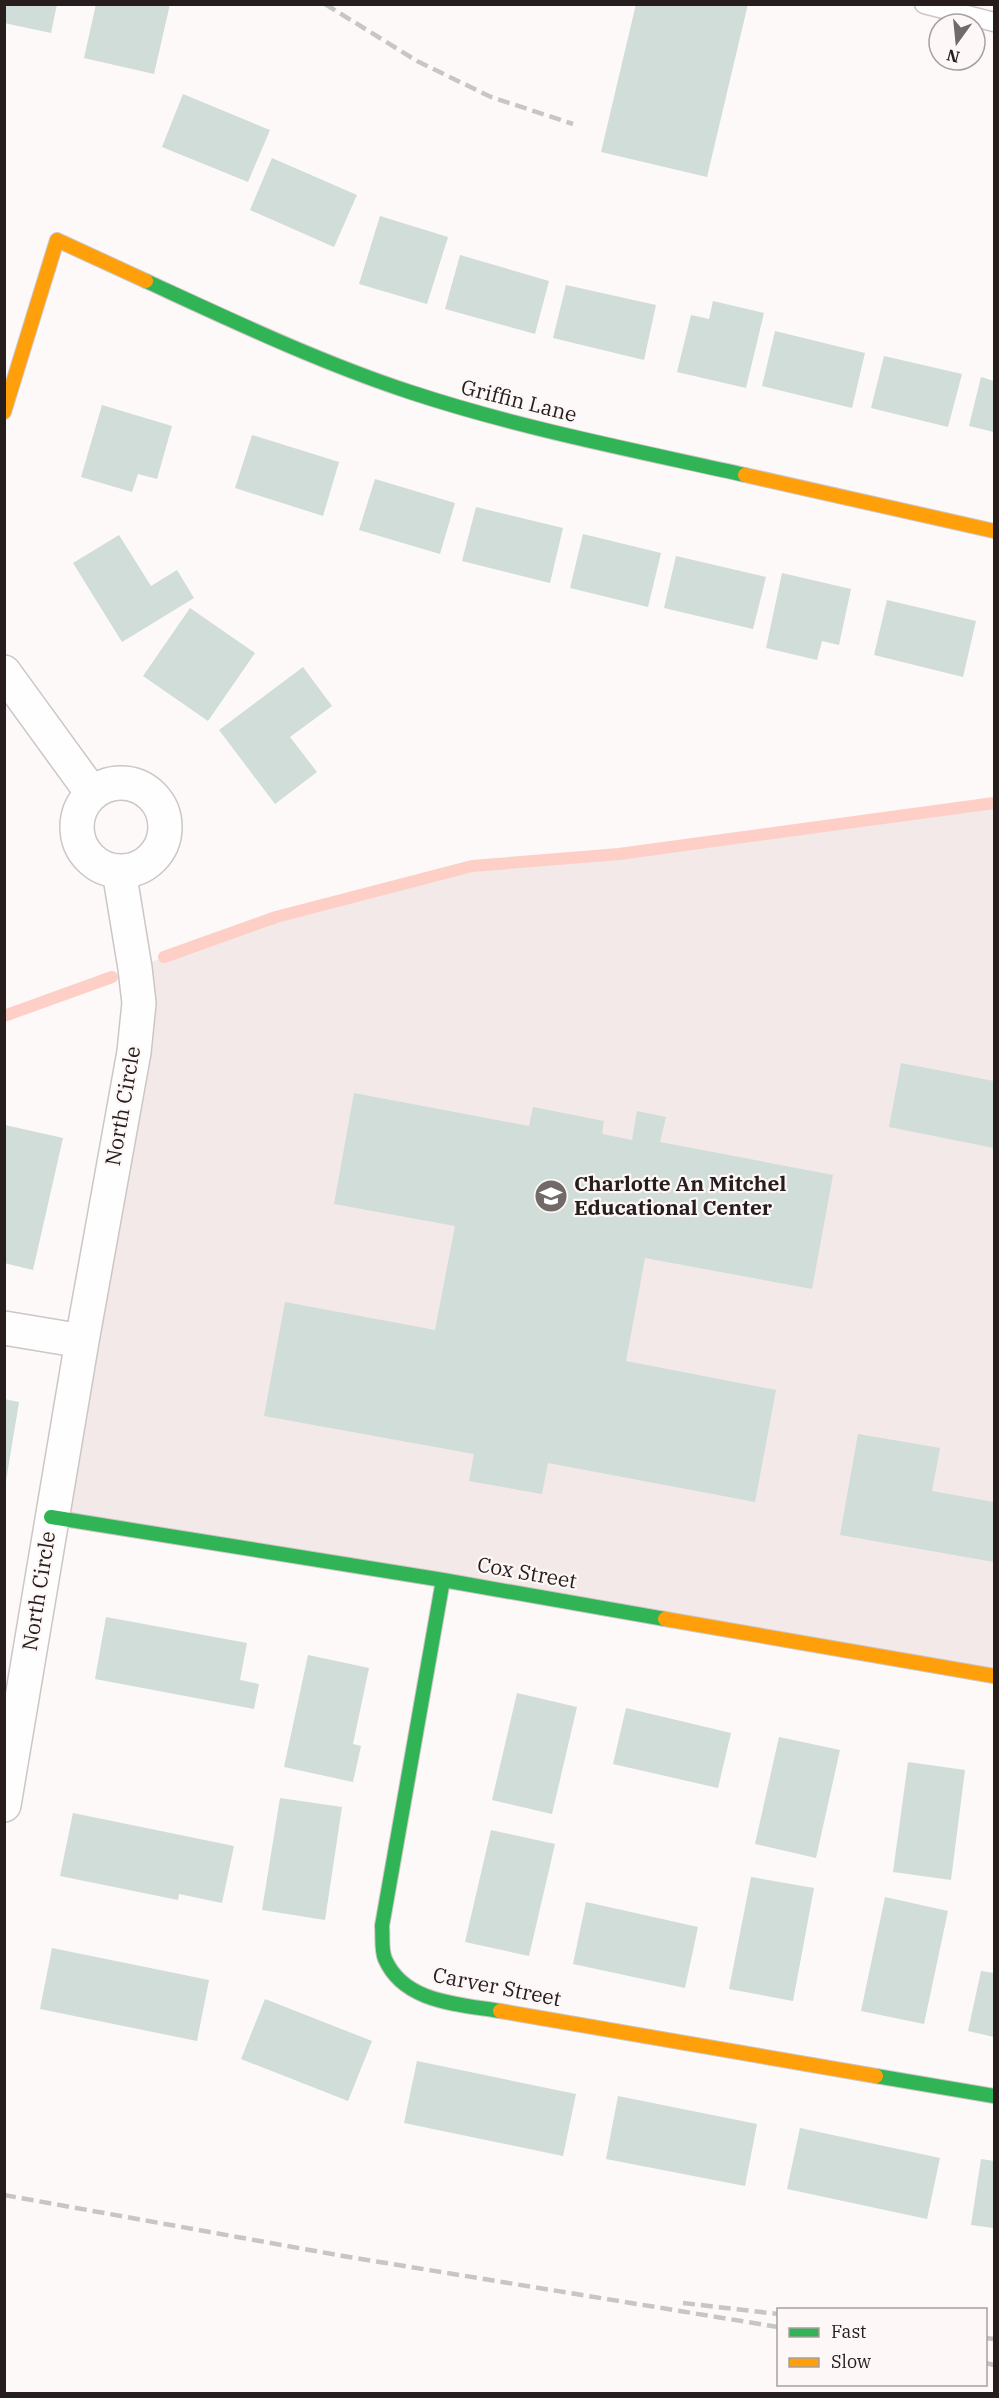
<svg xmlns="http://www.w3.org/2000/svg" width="999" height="2398" font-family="'IBM Plex Serif',serif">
<rect width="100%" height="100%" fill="#fcf9f8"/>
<path fill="#f2e9e8" d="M994,803v873l-943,-159 84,-549 141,-51 196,-51 147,-12z"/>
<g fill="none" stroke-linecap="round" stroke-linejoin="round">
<path stroke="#fdcfc6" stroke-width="12" d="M164,957l112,-40 196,-51 147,-12 375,-51
M4,1016l108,-39"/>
</g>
<path fill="#d1ddd8" d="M4,4h53l-6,29 -47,-10z
M96,4h74l-16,70 -70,-16z
M636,4h112l-41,173 -106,-25z
M183,94l87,36 -22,52 -86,-35z
M272,158l85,37 -23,52 -84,-37z
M380,216l68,21 -21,67 -68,-20z
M460,255l89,26 -14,53 -90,-25z
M566,285l90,20 -12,55 -91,-22z
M713,301l51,12 -18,75 -69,-16 14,-57 18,4z
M775,331l90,22 -13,55 -90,-22z
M884,356l78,18 -14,53 -77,-19z
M981,377l13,4v51l-25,-6z
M102,405l70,21 -15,53 -19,-5 -6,18 -51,-15z
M252,435l87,27 -16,54 -88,-28z
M375,479l80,24 -15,51 -81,-24z
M476,507l87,21 -13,55 -88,-22z
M583,534l78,19 -13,54 -78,-19z
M119,535l32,51 26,-16 17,28 -72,44 -49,-79z
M676,556l90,21 -13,52 -89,-21z
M782,573l69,16 -12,56 -17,-4 -5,19 -51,-12z
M887,600l89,21 -13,56 -89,-22z
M190,608l65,45 -47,68 -65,-45z
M303,667l29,39 -42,31 27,35 -42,32 -56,-74z
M901,1063l93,18v67l-105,-21z
M354,1093l175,33 4,-19 71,14 -2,13 30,6 5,-29 29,6 -6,25 173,33 -21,114 -167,-31 -19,103 150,29 -21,112 -207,-39 -6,31 -73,-13 5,-27 -210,-38 21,-114 150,28 20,-104 -121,-22z
M5,1125l58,13 -30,132 -29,-7z
M4,1399l15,3 -13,79h-2z
M858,1434l82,14 -8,43 62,11v60l-154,-27z
M106,1617l141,26 -7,37 19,4 -5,25 -159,-30z
M308,1655l61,13 -16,76 8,2 -8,36 -69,-15z
M517,1693l60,14 -25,107 -60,-14z
M626,1708l105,25 -13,55 -105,-24z
M779,1737l61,13 -24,108 -61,-14z
M908,1762l57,8 -14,110 -58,-8z
M280,1798l62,9 -17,113 -63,-10z
M73,1813l161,33 -12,57 -43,-9 -1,6 -118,-24z
M491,1830l64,14 -26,112 -64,-14z
M751,1877l63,11 -21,113 -64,-12z
M885,1897l63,14 -24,113 -63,-13z
M586,1902l112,25 -13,61 -112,-24z
M52,1948l157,32 -12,61 -157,-32z
M981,1971l13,2v64l-26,-6z
M265,1999l107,42 -24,60 -107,-42z
M417,2061l159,33 -13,62 -159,-33z
M618,2096l139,28 -12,62 -139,-27z
M800,2128l140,30 -13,61 -140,-30z
M981,2159l13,2v67l-23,-3z"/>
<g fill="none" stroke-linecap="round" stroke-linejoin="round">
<defs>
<path id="lane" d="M924,4l70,18"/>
<path id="street" d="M4,672l88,121
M77 827a44 44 0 1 1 88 0a44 44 0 1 1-88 0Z
M4,1328l78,13
M4,1805l78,-464 52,-289 5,-49 -4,-35 -16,-97"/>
<path id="fast" d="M146,281c87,40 173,81 264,111 109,36 223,58 335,83
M51,1517l392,63 222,39
M443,1580l-61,346c1,10 -1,24 3,33 19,44 74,45 115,52
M876,2076l118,20"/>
<path id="slow" d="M4,412l53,-172 89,41
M745,475l249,56
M665,1619l329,57
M500,2011l376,65"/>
</defs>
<use href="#lane" stroke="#ccc6c5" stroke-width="21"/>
<use href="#street" stroke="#ccc6c5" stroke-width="36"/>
<use href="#fast" stroke="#ccc6c5" stroke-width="16"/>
<use href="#slow" stroke="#ccc6c5" stroke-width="16"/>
<use href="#lane" stroke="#fffefe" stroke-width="18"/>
<use href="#street" stroke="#fffefe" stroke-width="33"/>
<use href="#fast" stroke="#30b455" stroke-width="14"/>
<use href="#slow" stroke="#ff9f0a" stroke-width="14"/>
<path stroke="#c7c6c5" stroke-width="4.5" stroke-dasharray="12 6" stroke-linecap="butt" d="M325,4l92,57 74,36 82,27
M4,2195l339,61 435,71
M683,2303l95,11
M986,2338l8,1
M986,2363l8,2"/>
</g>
<defs>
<symbol id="school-disc" viewBox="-11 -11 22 22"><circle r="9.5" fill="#716a69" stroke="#fdf8f7"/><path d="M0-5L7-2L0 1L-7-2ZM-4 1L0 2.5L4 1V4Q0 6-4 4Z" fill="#fff"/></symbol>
</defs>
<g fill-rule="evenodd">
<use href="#school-disc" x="532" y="1177" width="38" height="38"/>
</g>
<g text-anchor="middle" stroke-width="4.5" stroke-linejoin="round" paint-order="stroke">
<g font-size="21" fill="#261d1c" stroke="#fdf8f7">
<text transform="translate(519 401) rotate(14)" y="7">Griffin Lane</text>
<text transform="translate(123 1106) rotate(-80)" y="7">North Circle</text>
<text transform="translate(527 1573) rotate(10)" y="7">Cox Street</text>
<text transform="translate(39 1591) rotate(-81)" y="7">North Circle</text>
<text transform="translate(497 1987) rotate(11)" y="7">Carver Street</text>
</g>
<g font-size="21" font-weight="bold" fill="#261d1c" stroke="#fdf8f7" text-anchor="start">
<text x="574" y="1191">Charlotte An Mitchel<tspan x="574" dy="24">Educational Center</tspan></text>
</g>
</g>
<rect width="999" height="2398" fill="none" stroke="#261d1c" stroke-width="12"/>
<rect x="777" y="2308" width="210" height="78" fill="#fdf8f7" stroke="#a7a09f" stroke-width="1.5"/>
<rect x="789" y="2328" width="30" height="9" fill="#30b455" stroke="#a7a09f" stroke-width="1.5"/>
<text x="831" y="2338" font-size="18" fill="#261d1c">Fast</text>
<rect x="789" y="2358" width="30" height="9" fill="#ff9f0a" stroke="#a7a09f" stroke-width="1.5"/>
<text x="831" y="2368" font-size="18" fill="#261d1c">Slow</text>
<g transform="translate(957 42) rotate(195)"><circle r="28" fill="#fdf8f7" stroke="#a7a09f" stroke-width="1.5"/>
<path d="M0-4.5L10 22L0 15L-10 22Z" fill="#716a69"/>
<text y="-9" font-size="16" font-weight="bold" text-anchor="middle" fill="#261d1c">N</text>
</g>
</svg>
